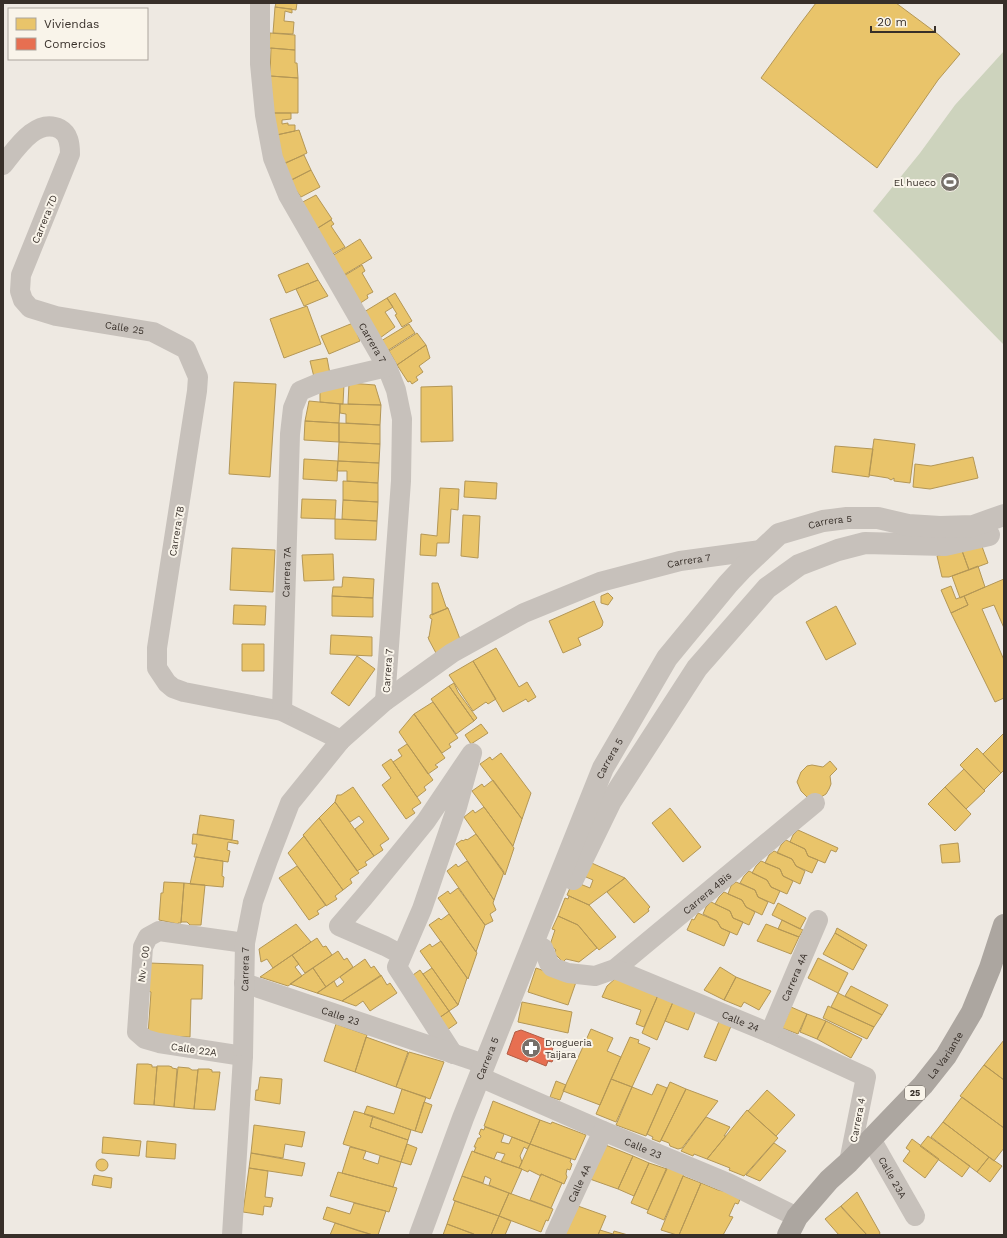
<svg xmlns="http://www.w3.org/2000/svg" width="1007" height="1238" font-family="'Work Sans',sans-serif">
<rect width="100%" height="100%" fill="#eee9e2"/>
<path fill="#cdd3bd" d="M1004,51v294l-131,-134 47,-58 35,-48z"/>
<path fill="#e9c46a" stroke="#b49756" d="M276,3h21l-1,7 -21,-3z
M816,3h80l43,32 21,19 -22,26 -61,88 -116,-90 39,-54z
M275,7l17,2v4l-7,-2 -1,10 10,1 -1,12 -20,-1z
M270,33l25,2v15l-26,-2z
M271,48l24,2v13h2l1,15 -28,-2z
M270,76l28,2v35h-30z
M270,113h21v6l-9,1v4l6,-1v2h7v6l-23,5z
M299,130l8,23 -25,12 -10,-29z
M304,155l7,15 -23,12 -8,-17z
M311,170l9,17 -19,10 -12,-16z
M316,195l16,24 -19,12 -16,-26z
M331,220l3,4 -3,2 14,21 -16,9 -16,-25z
M360,239l12,19 -30,18 -10,-20z
M308,263l10,17 -32,13 -8,-18z
M362,265l3,6 -3,2 11,19 -6,3 1,3 -9,6 -17,-27z
M318,280l10,16 -24,10 -8,-17z
M395,293l17,28 -10,6 -7,-12 2,-1 -10,-16z
M387,298l6,9 -8,5 10,15 -15,11 -16,-26z
M307,306l14,38 -37,14 -14,-39z
M353,323l7,18 -31,13 -8,-18z
M409,324l6,9 -28,18 -6,-10z
M417,333l9,12 -29,20 -8,-14z
M426,345l4,13 -11,8 4,6 -7,5 2,3 -6,4 -2,-3 -2,1 -11,-17z
M327,358l3,16 -16,3 -4,-16z
M234,382l42,2 -6,93 -41,-3z
M349,383l26,2 6,20 -33,-1z
M344,384l-1,20 -23,-2v-10z
M452,386l1,55 -32,1v-55z
M309,401l31,3 -1,19 -34,-2z
M340,404l41,1 -1,20 -34,-2v-9l-6,-1z
M305,421l34,2v19l-35,-2z
M339,423l41,2v19l-41,-2z
M874,439l41,5 -5,39 -16,-2v-3l-3,2 -3,-2 -19,-3z
M339,442l41,2 -1,19 -41,-2z
M835,446l38,3 -4,28 -37,-5z
M973,457l5,21 -48,11 -17,-2 2,-23 16,2z
M304,459l34,2 -1,20 -34,-2z
M338,461l41,2 -1,20 -31,-2v-10h-10z
M343,481l35,2v19l-35,-2z
M465,481l32,2 -1,16 -32,-2z
M440,488l19,1 -1,21 -7,-1 -2,34h-12l-1,13 -16,-1 1,-21 16,2z
M302,499l34,1 -1,19 -34,-1z
M343,500l35,2 -1,19 -35,-2z
M463,515l17,1 -2,42 -17,-2z
M335,519l42,2 -1,19 -41,-1z
M980,541l8,22 -19,7 -8,-22z
M232,548l43,2 -2,42 -43,-2z
M961,548l8,22 -20,7h-7l-5,-21z
M333,554l1,26 -30,1 -2,-26z
M978,566l7,21 -25,11 -8,-22z
M343,577l31,2 -1,19 -41,-2 1,-9h9z
M1004,579v49l-10,-23 -12,4 22,51v38l-9,4 -44,-89 17,-8 -4,-9z
M432,583h6l8,24 2,1 -16,7z
M951,586l5,13 8,-3 4,9 -17,8 -10,-23z
M608,593l5,5 -5,7 -7,-2v-7z
M332,596l41,2v19l-41,-1z
M594,601l9,21 -1,4 -2,2 -22,10 3,7 -18,8 -14,-32z
M234,605l32,1 -1,19 -32,-1z
M836,606l20,38 -30,16 -20,-38z
M448,608l12,31 -24,14 -7,-13 -1,-3h1l3,-18 -2,-1v-3z
M331,635l41,2v19l-42,-2z
M242,644h22v27h-22z
M496,648l23,39 8,-5 9,15 -8,5 -2,-3 -23,13 -30,-51z
M357,656l18,13 -26,37 -18,-13z
M473,661l23,38 -8,5 -2,-2 -13,9 -24,-36z
M454,683l4,9 19,26 -3,3 -25,-35z
M449,686l25,35 -18,13 -25,-35z
M433,702l25,36 -9,6 2,3 -9,6 -28,-39z
M414,714l31,44 -10,7 3,2 -10,7 -29,-42z
M481,724l7,9 -17,11 -6,-9z
M1004,733v37l-3,3 -18,-19z
M407,744l26,36 -9,7 2,3 -9,7 -24,-35 9,-6 -4,-6z
M977,748l24,25 -17,17 -24,-25z
M501,753l30,40 -9,26 -42,-55 10,-7 2,3z
M391,759l30,44 -9,6 3,4 -9,6 -24,-34 9,-7 -9,-13z
M830,761l7,8 -7,7 1,8 -2,5 -3,5 -5,3h-14l-6,-6 -4,-9 4,-10 6,-6 5,-1 11,2z
M964,769l21,22 -19,18 -21,-22z
M493,780l29,39 -9,27 -41,-55 10,-7 2,3z
M353,787l36,52 -9,6 3,5 -9,6 -19,-27 9,-7 -5,-6 -9,6 -15,-20 2,-7h4z
M945,787l26,27 -16,17 -27,-27z
M335,802l39,54 -9,6 2,3 -10,6 -38,-53z
M484,807l30,41 -9,27 -41,-58 9,-7 2,3z
M670,808l31,39 -18,15 -31,-39z
M200,815l34,5 -2,20 -35,-6z
M319,818l40,55 -9,6 2,4 -9,7 -40,-55z
M798,830l40,18 -2,4 -5,-2 -6,13 -17,-7 -3,-7 -15,-7 3,-7z
M193,834l45,7v3l-10,-2 -1,8 3,1 -2,11 -32,-5h-2l3,-13h-5z
M476,834l28,38 -10,28 -38,-56 6,-4 1,1 3,-2 1,1z
M304,836l39,54 -8,6 2,3 -11,7 -38,-53z
M786,840l19,9 3,7 10,4 -6,13 -16,-7 -4,-7 -15,-6 4,-8z
M958,843l2,19 -18,1 -2,-18z
M774,851l18,8 4,7 9,5 -5,13 -17,-8 -3,-7 -15,-6 4,-8z
M196,857l27,4 -1,15 2,1 -1,10 -33,-3z
M585,860l40,18 -36,27 -22,-10 6,-14 17,7 3,-8 -14,-6z
M467,861l27,39 -1,3 3,7 -6,4 3,7 -8,4 -38,-54 9,-7 2,3z
M761,861l19,8 3,7 10,5 -6,13 -16,-7 -4,-7 -15,-7 4,-7z
M297,866l29,39 -9,6 2,3 -10,6 -30,-42z
M749,871l18,9 4,7 9,4 -6,13 -16,-7 -3,-7 -15,-7 4,-7z
M625,878l25,29 -2,2 1,2 -15,12 -27,-31z
M164,882l20,1 -3,40h-3v1l-19,-4 2,-27h2z
M736,882l19,8 3,7 10,5 -6,13 -16,-8 -4,-7 -14,-6 3,-8z
M184,883l21,2 -4,40h-11l-3,-3h-6z
M458,888l27,37 -9,27 -38,-54 10,-7 2,3z
M724,892l18,8 4,7 9,5 -6,13 -16,-7 -3,-7 -15,-7 4,-7z
M569,896l20,9 27,32 -17,13 -21,-25 -20,-9 7,-18 3,1z
M711,902l19,9 3,7 10,4 -6,13 -16,-7 -4,-7 -14,-7 3,-7z
M778,903l28,15 -6,11 -28,-14z
M698,913l19,8 4,7 9,4 -6,14 -37,-16 5,-11 2,1z
M449,914l28,39 -9,26 -39,-54 10,-7 2,2z
M558,916l20,9 19,23 -18,14 -13,-3 -3,3 -9,-9 2,-3 -6,-5 5,-15 -3,-1z
M782,920l21,10 -4,7 -21,-8z
M296,924l15,18 -38,26 -6,-9 -6,3 -2,-13z
M766,924l33,13 -8,17 -34,-13z
M837,928l30,17 -3,5 -29,-17z
M835,933l29,17 -11,20 -30,-16z
M317,938l6,9 3,-1 6,9 -27,18 -13,-18z
M441,941l26,37 -9,27 -38,-54 10,-7 2,3z
M338,951l6,9 3,-2 6,9 -27,20 -13,-19z
M292,955l7,9 -4,3 7,9 -14,10 -28,-9z
M818,958l30,15 -10,20 -30,-15z
M365,959l6,9 3,-2 7,10 -39,25 -25,-8 17,-12 3,6 7,-5 -4,-5z
M149,963l54,2 -1,34h-11l-1,38 -42,-2 3,-43 -3,-1z
M720,967l16,10 -12,23 -20,-10z
M313,968l13,19 -9,6 -27,-9z
M432,968l26,37 -9,6 -26,-37z
M536,968l40,14 -8,23 -40,-13z
M420,970l29,41 -10,7 -29,-41z
M381,975l6,10 3,-2 7,10 -27,18 -7,-10 -7,5 -14,-5z
M736,977l35,14 -12,19 -15,-8 -3,5 -17,-7z
M616,978l43,15 -15,34 -8,-3 5,-14 -39,-13 5,-11z
M851,986l37,19 -6,10 -37,-19z
M838,993l44,22 -8,12 -43,-20z
M658,995l15,7 -16,38 -15,-7z
M522,1002l50,10 -4,21 -50,-11z
M673,1002l23,8 -8,20 -23,-9z
M828,1006l46,21 -7,12 -44,-21z
M791,1007l16,7 -9,20 -16,-6z
M449,1011l8,12 -10,7 -8,-12z
M807,1014l19,7 -9,18 -17,-7z
M720,1019l12,5 -16,37 -12,-4z
M826,1021l36,18 -11,19 -34,-19z
M336,1024l31,11 -12,37 -31,-11z
M591,1029l22,9 -6,13 14,6 -21,48 -37,-14z
M366,1037l42,15 -12,35 -41,-15z
M630,1037l9,3 -1,3 12,5 -18,39 -21,-8z
M1004,1040v40l-20,-15z
M409,1052l35,10 -14,37 -34,-12z
M137,1064h11l4,1v2h5l-3,38 -20,-1z
M984,1065l20,15v48l-44,-32z
M157,1066h12l3,1v1l5,1 -3,38 -20,-2z
M178,1067l11,1 3,2h6l-4,39 -20,-2z
M198,1069h11l3,1v2h8l-5,38 -21,-1z
M260,1077l22,2 -2,25 -25,-4 1,-10h2z
M611,1079l21,8 -16,35 -20,-8z
M556,1081l10,4 -6,15 -10,-3z
M670,1082l16,7 -26,53 -8,-3 1,-2 -6,-3z
M657,1084l10,4 -21,48 -30,-11 16,-38 20,8z
M402,1089l24,8 -11,34 -51,-17 3,-8 27,8z
M686,1089l32,12 -36,47 -4,1 -8,-3 -1,-3 -8,-3z
M767,1090l28,25 -19,21 -28,-25z
M962,1097l42,31v20l-10,13 -51,-39z
M493,1101l47,19 -10,24 -46,-18z
M424,1102l8,3 -10,28 -7,-2z
M747,1110l31,28 -34,38 -15,-6 1,-2 -23,-9z
M354,1111l19,5 -3,11 38,13 -7,22 -58,-18z
M373,1116l38,14 -3,10 -38,-13z
M706,1117l24,10 -6,9h2l-19,23 -13,-5 -1,2 -12,-5z
M540,1120l11,4 1,-2 34,13 -11,25 -45,-16z
M943,1122l46,35 -12,15 -46,-35z
M254,1125l51,7 -3,15 -17,-3 -2,14 -32,-5z
M485,1127l19,7 -3,8 8,2 3,-7 18,7 -3,5 -3,-2 -4,9 2,6 -3,6 -18,-6 4,-8 -8,-2 -3,7 -20,-7 2,-5h-2l4,-9h2l1,-2 -2,-2 2,-5 3,1z
M928,1136l42,30 -8,11 -42,-31z
M103,1137l38,4 -2,15 -37,-3z
M912,1139l27,20 -14,19 -22,-17 7,-10 -4,-3z
M147,1141l29,3 -1,15 -29,-2z
M774,1143l12,8 -26,30 -14,-6z
M407,1144l10,4 -6,17 -10,-3z
M530,1144l41,15 -1,3 2,2 -2,6 -3,-1 -1,5 1,3 -3,7 -23,-10v2l-12,-6 -1,2 -9,-4z
M603,1144l30,12 -15,33 -31,-11z
M350,1147l16,4 -3,8 15,5 2,-8 21,6 -8,25 -51,-14z
M472,1151l50,18 -11,25 -22,-9 2,-6 -6,-3 -2,7 -21,-7z
M251,1153l54,10 -3,13 -53,-8z
M633,1156l16,7 -15,33 -16,-7z
M989,1157l13,9 -12,16 -13,-10z
M96 1165a6 6 0 1 1 12 0a6 6 0 1 1-12 0Z
M649,1163l18,6 -19,41 -17,-7z
M667,1167l17,7 -20,46 -17,-7z
M249,1168l19,3 -3,26 8,1 -2,9 -7,-1 -1,9 -20,-3z
M338,1172l59,16 -8,24 -59,-16z
M541,1174l21,9 -11,25 -21,-8z
M94,1175l18,3 -1,10 -19,-3z
M462,1176l47,17 -10,23 -46,-16z
M683,1176l18,7 -22,52h-2l-16,-5z
M701,1183l17,7 24,5 -4,9 -3,-1 -6,13 4,1 -10,18h-44z
M857,1192l22,39 1,2 -1,2h-12l-26,-29z
M509,1193l44,16 -5,12 -2,-1 -5,12 -42,-16z
M455,1201l44,15 -8,19h-15l-29,-11z
M354,1203l32,8 -8,24h-5l-50,-16 4,-12 23,7z
M575,1205l31,11 -8,19h-40z
M841,1206l1,2 25,27h-28l-14,-16z
M499,1216l12,5 -6,14h-14z
M335,1223l24,8 14,4h-43z
M447,1224l27,10v1h-31z
M600,1230l13,4 1,-3 14,4h-30z"/>
<path fill="#e76f51" stroke="#b25c45" d="M521,1030l34,13 -4,10 4,2 -3,7 -4,-1 -2,5 -17,-7 -2,3 -20,-8 8,-22z"/>
<g fill="none" stroke-linecap="round" stroke-linejoin="round">
<g stroke="#c7c1bb" stroke-width="20">
<path id="s1" d="M260,3v61l5,51 8,43 15,37 99,172 9,23 6,29 -1,62 -16,220"/>
<path id="s2" d="M3,165c13,-16 33,-48 57,-36 9,5 10,15 10,25l-49,121 -1,16 3,9 7,8 26,8 97,16 33,17 12,28 -1,14 -40,257v20l10,15 6,5 11,4 98,19 59,29"/>
<path id="s3" d="M282,711l8,-277 3,-26 7,-17 19,-8 68,-16"/>
<path id="s4" d="M543,948l6,15 3,4 16,6 27,3 20,-7 200,-166"/>
<path d="M402,955l-17,-9 -46,-20 25,-29 62,-76 46,-68 -15,54 -35,102 -25,58 56,87"/>
<path id="s5" d="M615,969l155,64 96,44 -17,85"/>
<path id="s6" d="M244,983l240,81"/>
<path id="s7" d="M770,1033l48,-113"/>
<path d="M243,1056l-84,-13 -14,-4 -8,-7 6,-85 5,-10 11,-6 86,12"/>
<path id="s8" d="M489,1081l114,50 125,52 69,34"/>
<path id="s9" d="M871,1139l44,77"/>
<path id="s10" d="M232,1235l11,-179 2,-113 8,-41 15,-42 22,-57 51,-63 44,-39 67,-48 72,-40 76,-31 80,-21 81,-11"/>
<path id="s11" d="M555,1235l48,-104"/>
</g>
<g stroke="#c7c1bb" stroke-width="22">
<path d="M573,879l38,-78 86,-133 70,-80 32,-23 39,-15 27,-7 80,2 44,-10"/>
<path id="s12" d="M420,1235l43,-117 140,-350 64,-110 61,-74 14,-15 37,-35 44,-13 24,-3h31l30,7 32,2 33,-1 31,-11"/>
</g>
<path stroke="#aca6a0" stroke-width="22" id="s13" d="M788,1235l9,-18 32,-37 20,-18 74,-77 23,-29 26,-44 18,-44 14,-43"/>
</g>
<defs>
<symbol id="stadium-disc" viewBox="-11 -11 22 22"><circle r="9.5" fill="#77706a" stroke="#f9f4ea"/><path d="M0-5a6.5 5 0 1 0 0 10a6.5 5 0 1 0 0-10ZM-3.5-1.8h7v3.6h-7Z" fill="#fff"/></symbol>
<symbol id="pharmacy-disc" viewBox="-11 -11 22 22"><circle r="9.5" fill="#77706a" stroke="#f9f4ea"/><path d="M-2-6h4v4h4v4h-4v4h-4v-4h-4v-4h4Z" fill="#fff"/></symbol>
</defs>
<g fill-rule="evenodd">
<use href="#stadium-disc" x="939" y="171" width="22" height="22"/>
<use href="#pharmacy-disc" x="520" y="1037" width="22" height="22"/>
</g>
<g text-anchor="middle" stroke-width="4" stroke-linejoin="round" paint-order="stroke">
<rect fill="#f9f4ea" stroke="#716a63" stroke-width="1" x="905" y="1086" width="20" height="14" rx="3"/>
<g font-size="9" font-weight="bold" fill="#372f29">
<text x="915" y="1096">25</text>
</g>
<g font-size="10" fill="#372f29" stroke="#f9f4ea" text-anchor="end">
<text x="936" y="186">El hueco</text>
<text x="545" y="1046" text-anchor="start">Drogueria<tspan x="545" dy="12">Taijara</tspan></text>
</g>
<g font-size="10" fill="#372f29" stroke="#f9f4ea">
<text transform="translate(44 219) rotate(-68)" y="4">Carrera 7D</text>
<text dy="4" stroke="none"><textPath href="#s2" startOffset="365">Calle 25</textPath></text>
<text dy="4" stroke="none"><textPath href="#s1" startOffset="366">Carrera 7</textPath></text>
<text dy="4" stroke="none"><textPath href="#s12" startOffset="849">Carrera 5</textPath></text>
<text transform="translate(176 531) rotate(-81)" y="4">Carrera 7B</text>
<text dy="4" stroke="none"><textPath href="#s10" startOffset="918">Carrera 7</textPath></text>
<text dy="4" stroke="none"><textPath href="#s3" startOffset="139">Carrera 7A</textPath></text>
<text transform="translate(387 671) rotate(-86)" y="4">Carrera 7</text>
<text dy="4" stroke="none"><textPath href="#s12" startOffset="513">Carrera 5</textPath></text>
<text dy="4" stroke="none"><textPath href="#s4" startOffset="206">Carrera 4Bis</textPath></text>
<text transform="translate(143 964) rotate(-82)" y="4">Nv - 00</text>
<text dy="4" stroke="none"><textPath href="#s10" startOffset="266">Carrera 7</textPath></text>
<text dy="4" stroke="none"><textPath href="#s7" startOffset="61">Carrera 4A</textPath></text>
<text dy="4" stroke="none"><textPath href="#s6" startOffset="102">Calle 23</textPath></text>
<text dy="4" stroke="none"><textPath href="#s5" startOffset="136">Calle 24</textPath></text>
<text transform="translate(194 1049) rotate(8)" y="4">Calle 22A</text>
<text dy="4" stroke="none"><textPath href="#s13" startOffset="240">La Variante</textPath></text>
<text dy="4" stroke="none"><textPath href="#s12" startOffset="189">Carrera 5</textPath></text>
<text transform="translate(857 1120) rotate(-79)" y="4">Carrera 4</text>
<text dy="4" stroke="none"><textPath href="#s8" startOffset="168">Calle 23</textPath></text>
<text dy="4" stroke="none"><textPath href="#s9" startOffset="44">Calle 23A</textPath></text>
<text dy="4" stroke="none"><textPath href="#s11" startOffset="57">Calle 4A</textPath></text>
</g>
</g>
<rect width="1007" height="1238" fill="none" stroke="#372f29" stroke-width="8"/>
<rect x="8" y="8" width="140" height="52" fill="#f9f4ea" stroke="#aba59d"/>
<rect x="16" y="18" width="20" height="12" fill="#e9c46a" stroke="#aba59d"/>
<text x="44" y="28" font-size="12" fill="#372f29">Viviendas</text>
<rect x="16" y="38" width="20" height="12" fill="#e76f51" stroke="#aba59d"/>
<text x="44" y="48" font-size="12" fill="#372f29">Comercios</text>
<path d="M871 26v6h64v-6" fill="none" stroke="#372f29" stroke-width="2"/>
<text x="877" y="26" font-size="12" fill="#372f29" stroke="#f9f4ea" stroke-width="3" paint-order="stroke">20 m</text>
</svg>
